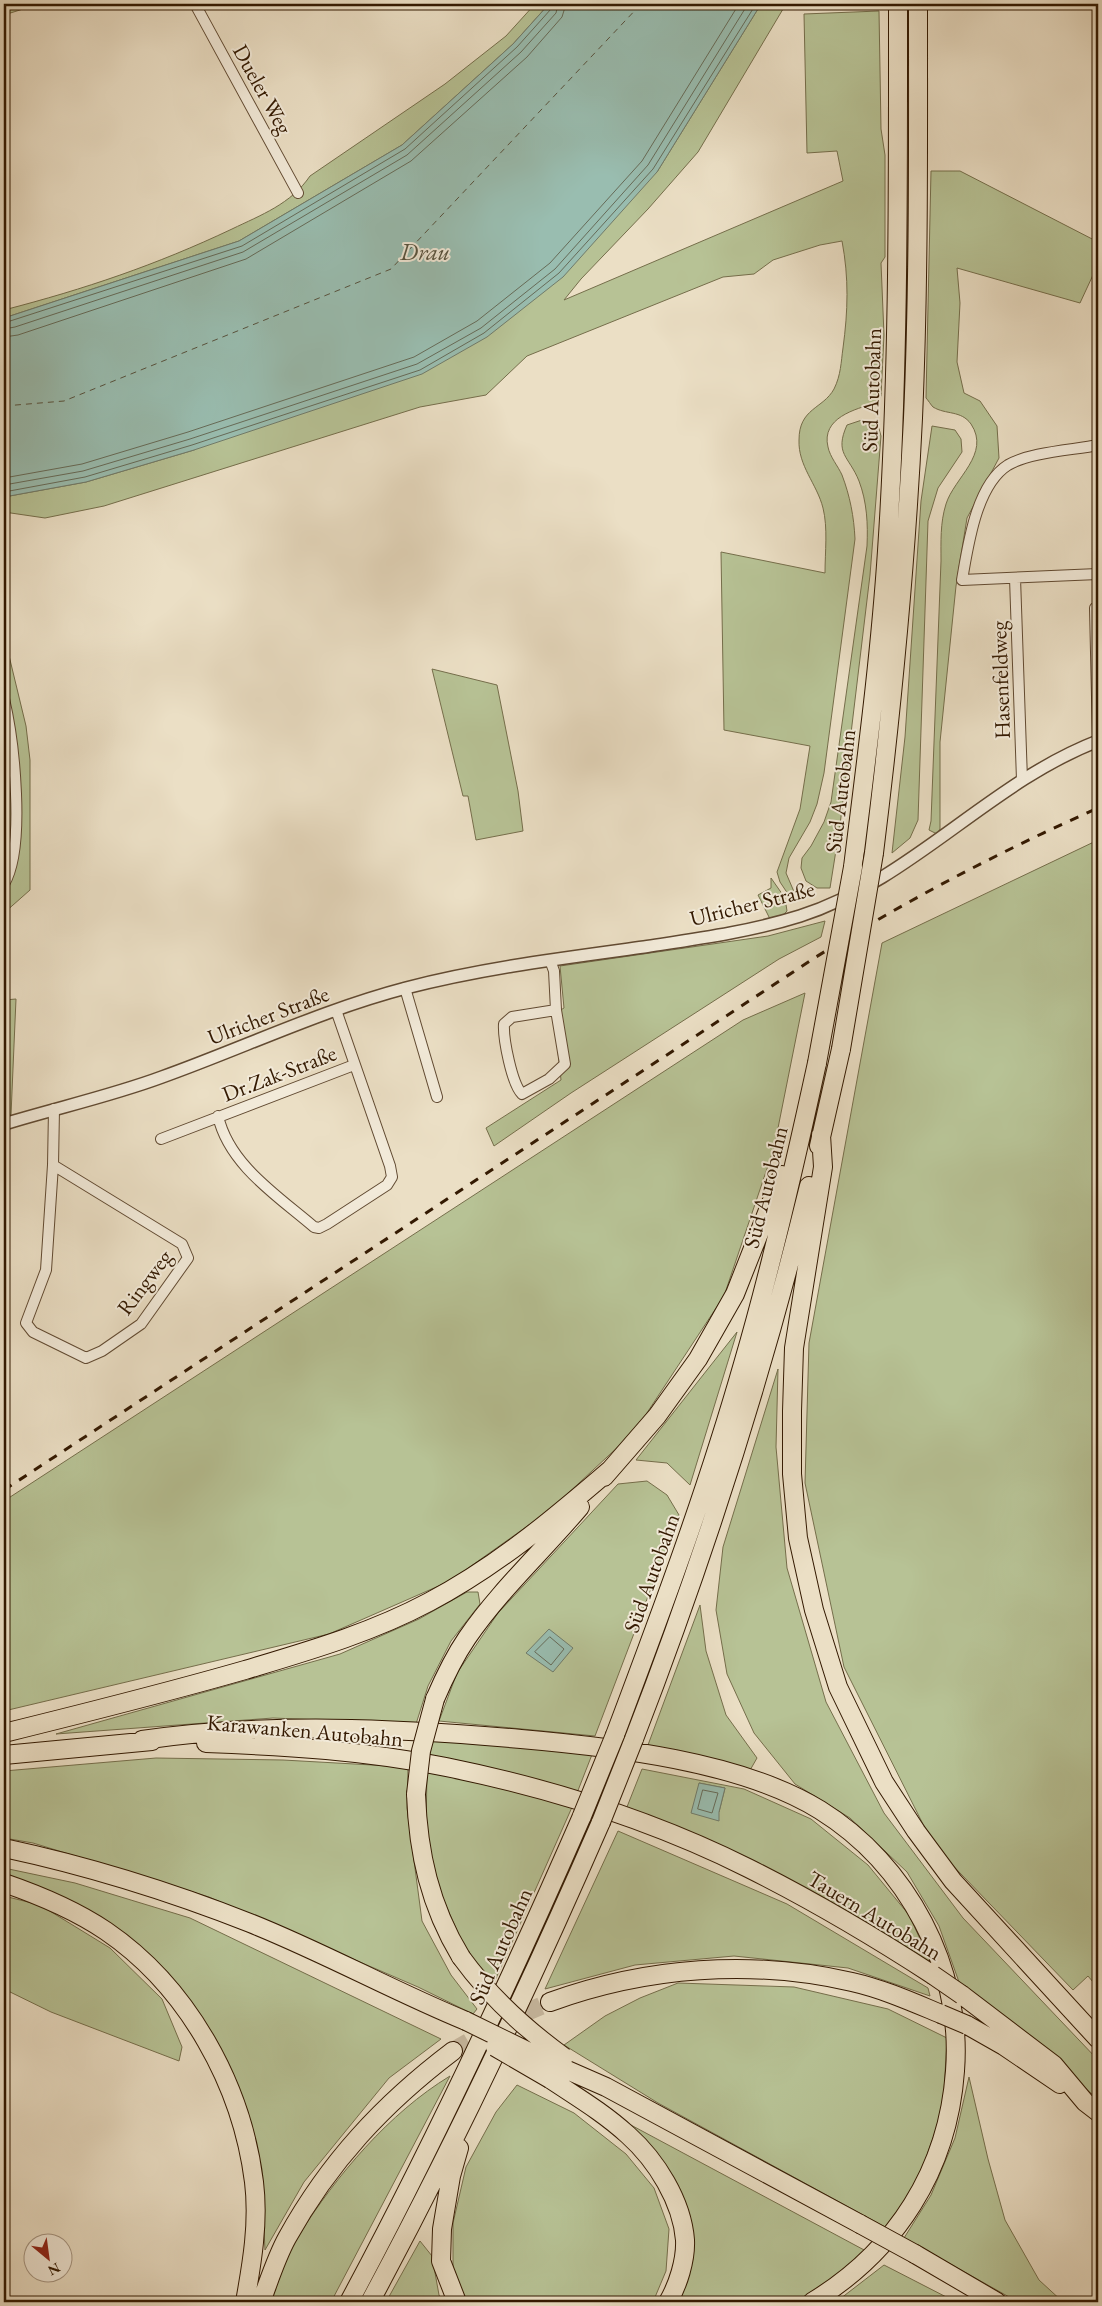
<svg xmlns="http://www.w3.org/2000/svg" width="1102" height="2306" font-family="'EB Garamond',serif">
<rect width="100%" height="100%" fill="#ebdfc5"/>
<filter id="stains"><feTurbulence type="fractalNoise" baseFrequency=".004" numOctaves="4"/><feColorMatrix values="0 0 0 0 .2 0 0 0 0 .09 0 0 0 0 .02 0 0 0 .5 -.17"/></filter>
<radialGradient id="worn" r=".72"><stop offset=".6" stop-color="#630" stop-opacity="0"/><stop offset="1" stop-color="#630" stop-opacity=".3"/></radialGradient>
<path fill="#b7c295" stroke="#756e4b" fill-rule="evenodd" d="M4,4h35l-35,11z
M535,4h14l-36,40 -111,101 -163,96 -235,77v-8c81,-21 152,-45 228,-81 29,-14 59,-25 78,-53l135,-92 61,-48z
M761,4h25l-88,148 -50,57 -67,70 -17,21 279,-119 -6,-30 -30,2 -3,-139 75,-3 2,118 4,26v102l-4,6 3,72 -3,61 -5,7c-21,6 -55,15 -48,44 2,10 10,19 14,28 8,21 12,42 13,64l-31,234 -7,31 -7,18 -21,36 -3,15 9,21 -5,3 -10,-15 -3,-10 23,-63 10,-63 -86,-16 -3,-178 104,21c0,-21 3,-45 -2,-65 -6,-24 -25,-42 -24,-68 0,-32 24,-31 35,-51 7,-14 7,-27 9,-41 5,-37 6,-70 -1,-107l-22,4 -47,15 -19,14 -31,3 -196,79 -41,39 -66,12 -316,99 -59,12 -41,-6v-15l82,-15 108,-32 463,-278z
M931,171h29l138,71v35l-5,-2 -13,28 -123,-35 3,35 -3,59 7,31 16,8 17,25 2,32 -32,60 -11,68 -16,156v87l-3,5 -8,-4 2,-9 10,-260c0,-19 -1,-38 5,-57 8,-26 45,-50 25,-80 -10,-14 -25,-9 -38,-17 -2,-2 -5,-7 -7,-9z
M862,420l16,5 3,11 -11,139 -30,250 -10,63h-13l-11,-7 -5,-13 1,-10 9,-12 13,-24 7,-20 36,-256c1,-22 0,-44 -8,-65 -10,-25 -25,-27 -12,-56z
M932,426l23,4 6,9 1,13 -24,36 -10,33 -10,299 -8,18 -18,15 13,-116 16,-236z
M4,635l22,91 4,34v130l-26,23z
M432,669l65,16 21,106 5,40 -47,9 -8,-44h-5z
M1098,840v1148l-10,-12 -15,14 -139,-144 -90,-179 -39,-184 4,-140 73,-400z
M771,878l14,20 2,13 -6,6 -11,2 -12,-24 13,-7z
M825,921l-4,16 -42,22 -208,134 -77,53 -8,-18 75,-48 -7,-66 10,-6 -4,-42 208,-30z
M805,993l-31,155 -50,148 -89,135 -85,79 -100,71 -121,53 -325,77v-210l739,-481z
M16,999l-5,116 -7,2v-117z
M737,1332l-47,153 -23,-22 -31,-3z
M778,1369l-2,78 11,121 39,134 58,111 79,105 135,142v39l-139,-117 -20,-56 -32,-54 -57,-54 -55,-34 -41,-51 -27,-59 -11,-64 7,-63z
M647,1481l20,14 12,20 -84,221 -156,-15 18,-48 41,-60 120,-129z
M467,1592h11l2,12 -29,37 -23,45 -12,38 -143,-6 -217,16 284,-80 79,-35z
M700,1605l6,46 20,64 31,43 -8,14 -101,-27z
M432,1739l161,13 -16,41 -148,-37z
M156,1758l127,2 125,7 -1,41 15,113 29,54 26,34 -4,5 -55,-27 -209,-90 -176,-54 -29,-5v-67z
M642,1769l102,20 67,30 57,46 41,50 22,48 -148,-86 -158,-65zM699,1783l26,5 -6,24z
M427,1771l70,14 76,20 -80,180 -29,-38 -26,-60 -12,-56z
M618,1831l169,73 141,84 2,8 -82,-28 -114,-12 -99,9 -90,24z
M4,1868l71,15 115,35 251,121 -52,39 -85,104 -39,68 -4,-81 -20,-73 -43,-85 -58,-64 -76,-49 -60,-23z
M4,1896l36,9 70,43 52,51 20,48 -3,14 -128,-49 -47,-23z
M678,1983l116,4 94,22 59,29 -4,72 -25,70 -31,48 -229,-125 -94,-58 41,-29 35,-18z
M450,2076l-119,226h-61c9,-21 16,-47 29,-67 37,-59 90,-122 151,-159z
M969,2077l19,82 17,61 34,60 24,22h-45l-114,-64 27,-43 24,-57z
M517,2085l57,28 52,41 28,34 15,41 -3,42 -13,31h-188l-12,-31v-48l13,-56 30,-55z
M629,2124l237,127 -41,34 -29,17h-120l12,-28 -17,-96z
M420,2241l12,15 7,39 4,7h-57z
M884,2265l72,37h-120z"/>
<path fill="#99bdb0" stroke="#707b6a" d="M549,4h212l-104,168 -94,105 -76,60 -65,37 -228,76 -108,32 -82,15v-179l235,-77 163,-96 111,-101z
M549,1629l24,19 -20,24 -27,-19z
M699,1783l26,5 -6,24v9l-28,-8z"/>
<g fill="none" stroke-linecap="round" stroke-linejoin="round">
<path stroke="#666b58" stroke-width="1" d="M4,323l238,-77 163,-97 112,-102 34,-38 1,-5
M4,329l11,-2 228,-75 164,-97 114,-103 35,-39 2,-9
M4,337l14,-2 228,-76 165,-98 116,-104 35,-40 4,-13
M4,478l78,-14 106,-32 226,-75 63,-36 73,-58 92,-102 97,-157
M4,485l79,-14 107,-32 227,-75 64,-36 74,-59 93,-104 100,-161
M4,492l81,-15 107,-32 228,-75 64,-37 75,-60 94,-104 103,-165
M550,1637l14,12 -13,16 -16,-13z
M703,1790l15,3 -6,20 -14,-4z"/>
<path stroke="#57523e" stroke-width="1" stroke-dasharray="6 5" stroke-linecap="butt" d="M4,406l60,-5 327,-132 250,-265"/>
<path stroke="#c6b79e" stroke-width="18" stroke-dasharray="18 9" stroke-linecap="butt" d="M453,2051l46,-27 51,-22"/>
<defs>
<path id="minor" d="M195,4l103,189
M1098,445c-25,5 -68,7 -90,20 -32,20 -40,81 -46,115l136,-6
M1015,578l7,202
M4,699c10,42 22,149 0,185
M1098,741l-3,-133h3
M550,960l4,11 2,39 -44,7 -8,7c-1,15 8,60 18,70l27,-15 16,-15 -9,-54
M405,988l32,109
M218,1116c11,49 60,80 96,111l5,1 8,-4 60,-39 5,-8 -2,-11 -54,-156
M161,1139l193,-74
M53,1165l129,79 6,14 -47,66 -39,27 -16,7 -53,-26 -7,-9 20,-53 7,-105 1,-56"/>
<path id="tertiary" d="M4,1124c52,-16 107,-28 158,-47 81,-29 160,-67 244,-89 77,-20 158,-30 238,-41 52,-8 105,-15 156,-31 112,-36 189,-133 298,-175"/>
<path id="motorway" d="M874,853c18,-145 32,-289 39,-435 6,-138 5,-276 5,-414
M853,867c13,-105 27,-210 34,-316 12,-182 11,-365 11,-547
M821,1135l2,32 -29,181 -2,63v63l6,64 16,72 24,77 46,95 32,49 37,50 145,158
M819,1146l22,-97
M604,1477l53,-61 41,-57 37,-65 47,-119
M435,1699c9,-21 19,-42 32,-61 33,-48 76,-87 113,-131
M4,1733c81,-20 161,-40 241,-63 63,-19 126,-37 184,-68 67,-35 125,-84 182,-133
M615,1735c46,-122 92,-245 128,-371 29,-99 52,-200 74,-301
M634,1739c70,-181 129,-365 175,-553
M142,1740c125,-18 254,-12 379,-1 91,8 220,22 299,71 87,54 143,158 135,261 -7,99 -59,180 -143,231
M206,1743c80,3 161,8 240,24 103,21 208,54 302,101 64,32 125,68 185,107
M4,1755l148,-14
M416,1794c2,59 14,112 45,163
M4,1848c84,18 165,43 246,75 73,29 143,68 216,98
M4,1883c35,12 71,27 102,48 82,56 136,154 148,251 5,40 -2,81 -9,120
M962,1995l92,70 31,37 13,10
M550,2002c96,-35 202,-43 302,-20 31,7 60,20 89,32
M967,2025l37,21 56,38
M558,2066l48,21 254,137
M550,2079c27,18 54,34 78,56 28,25 54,66 57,105 1,20 -7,45 -17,62
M915,2254l82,48
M261,2302c8,-21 15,-44 26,-64 42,-76 96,-134 166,-187
M349,2302c85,-158 161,-321 233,-486
M370,2302c84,-156 160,-317 231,-480
M457,2302l-16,-41 1,-32 9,-53 8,-28"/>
</defs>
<use href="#minor" stroke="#614a32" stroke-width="12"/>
<use href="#tertiary" stroke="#614a32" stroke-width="14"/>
<use href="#motorway" stroke="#331901" stroke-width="20"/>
<use href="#minor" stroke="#f2ead9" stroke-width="10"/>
<use href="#tertiary" stroke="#f2ead9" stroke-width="11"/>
<use href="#motorway" stroke="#ebdfc5" stroke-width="18"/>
<path stroke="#331901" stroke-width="3" stroke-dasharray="9 9" stroke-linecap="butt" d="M4,1490l812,-533c91,-57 185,-106 282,-149"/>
<defs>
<path id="motorway-bridge" d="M841,1049l33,-196
M817,1063l36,-196
M416,1794l5,-43 14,-52
M582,1816l33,-81
M601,1822l33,-83
M461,1957c29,40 63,71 103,100
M933,1975l29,20
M941,2014l26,11
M466,2021l92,45
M495,2047l55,32
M860,2224l55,30"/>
</defs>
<use href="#motorway-bridge" stroke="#331901" stroke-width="20" stroke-linecap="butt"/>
<use href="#motorway-bridge" stroke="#ebdfc5" stroke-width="18"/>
</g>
<g text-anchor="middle" stroke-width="4" stroke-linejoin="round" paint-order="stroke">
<g font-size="22" fill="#331901" stroke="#f2ead9">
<text transform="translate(263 89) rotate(61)" y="8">Dueler Weg</text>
<text transform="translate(871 390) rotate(-88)" y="8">Süd Autobahn</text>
<text transform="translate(1000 680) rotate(-92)" y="8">Hasenfeldweg</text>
<text transform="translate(840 791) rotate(-83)" y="8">Süd Autobahn</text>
<text transform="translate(752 903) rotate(-14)" y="8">Ulricher Straße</text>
<text transform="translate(268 1015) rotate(-21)" y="8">Ulricher Straße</text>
<text transform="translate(279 1073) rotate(-21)" y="8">Dr.Zak-Straße</text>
<text transform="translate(765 1187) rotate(-76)" y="8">Süd Autobahn</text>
<text transform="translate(144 1282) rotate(-53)" y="8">Ringweg</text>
<text transform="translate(651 1573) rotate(-70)" y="8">Süd Autobahn</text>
<text transform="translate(305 1730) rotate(5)" y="8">Karawanken Autobahn</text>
<text transform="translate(875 1915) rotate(31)" y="8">Tauern Autobahn</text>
<text transform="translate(500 1946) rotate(-66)" y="8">Süd Autobahn</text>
</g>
<g font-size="24" font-style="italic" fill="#57523e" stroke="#f2ead9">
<text x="425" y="260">Drau</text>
</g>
</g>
<rect width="1102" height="2306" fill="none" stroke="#ebdfc5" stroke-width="20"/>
<rect x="5" y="5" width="1092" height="2296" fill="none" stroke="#331901" stroke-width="2.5"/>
<rect x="10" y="10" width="1082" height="2286" fill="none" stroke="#331901"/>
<g transform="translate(48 2258) rotate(151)"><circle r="24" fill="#f2ead9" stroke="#a69683"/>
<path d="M0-4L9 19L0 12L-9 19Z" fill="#8f2418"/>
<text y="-8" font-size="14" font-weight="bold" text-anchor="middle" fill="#331901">N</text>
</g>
<rect width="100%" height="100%" filter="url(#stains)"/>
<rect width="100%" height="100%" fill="url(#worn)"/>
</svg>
